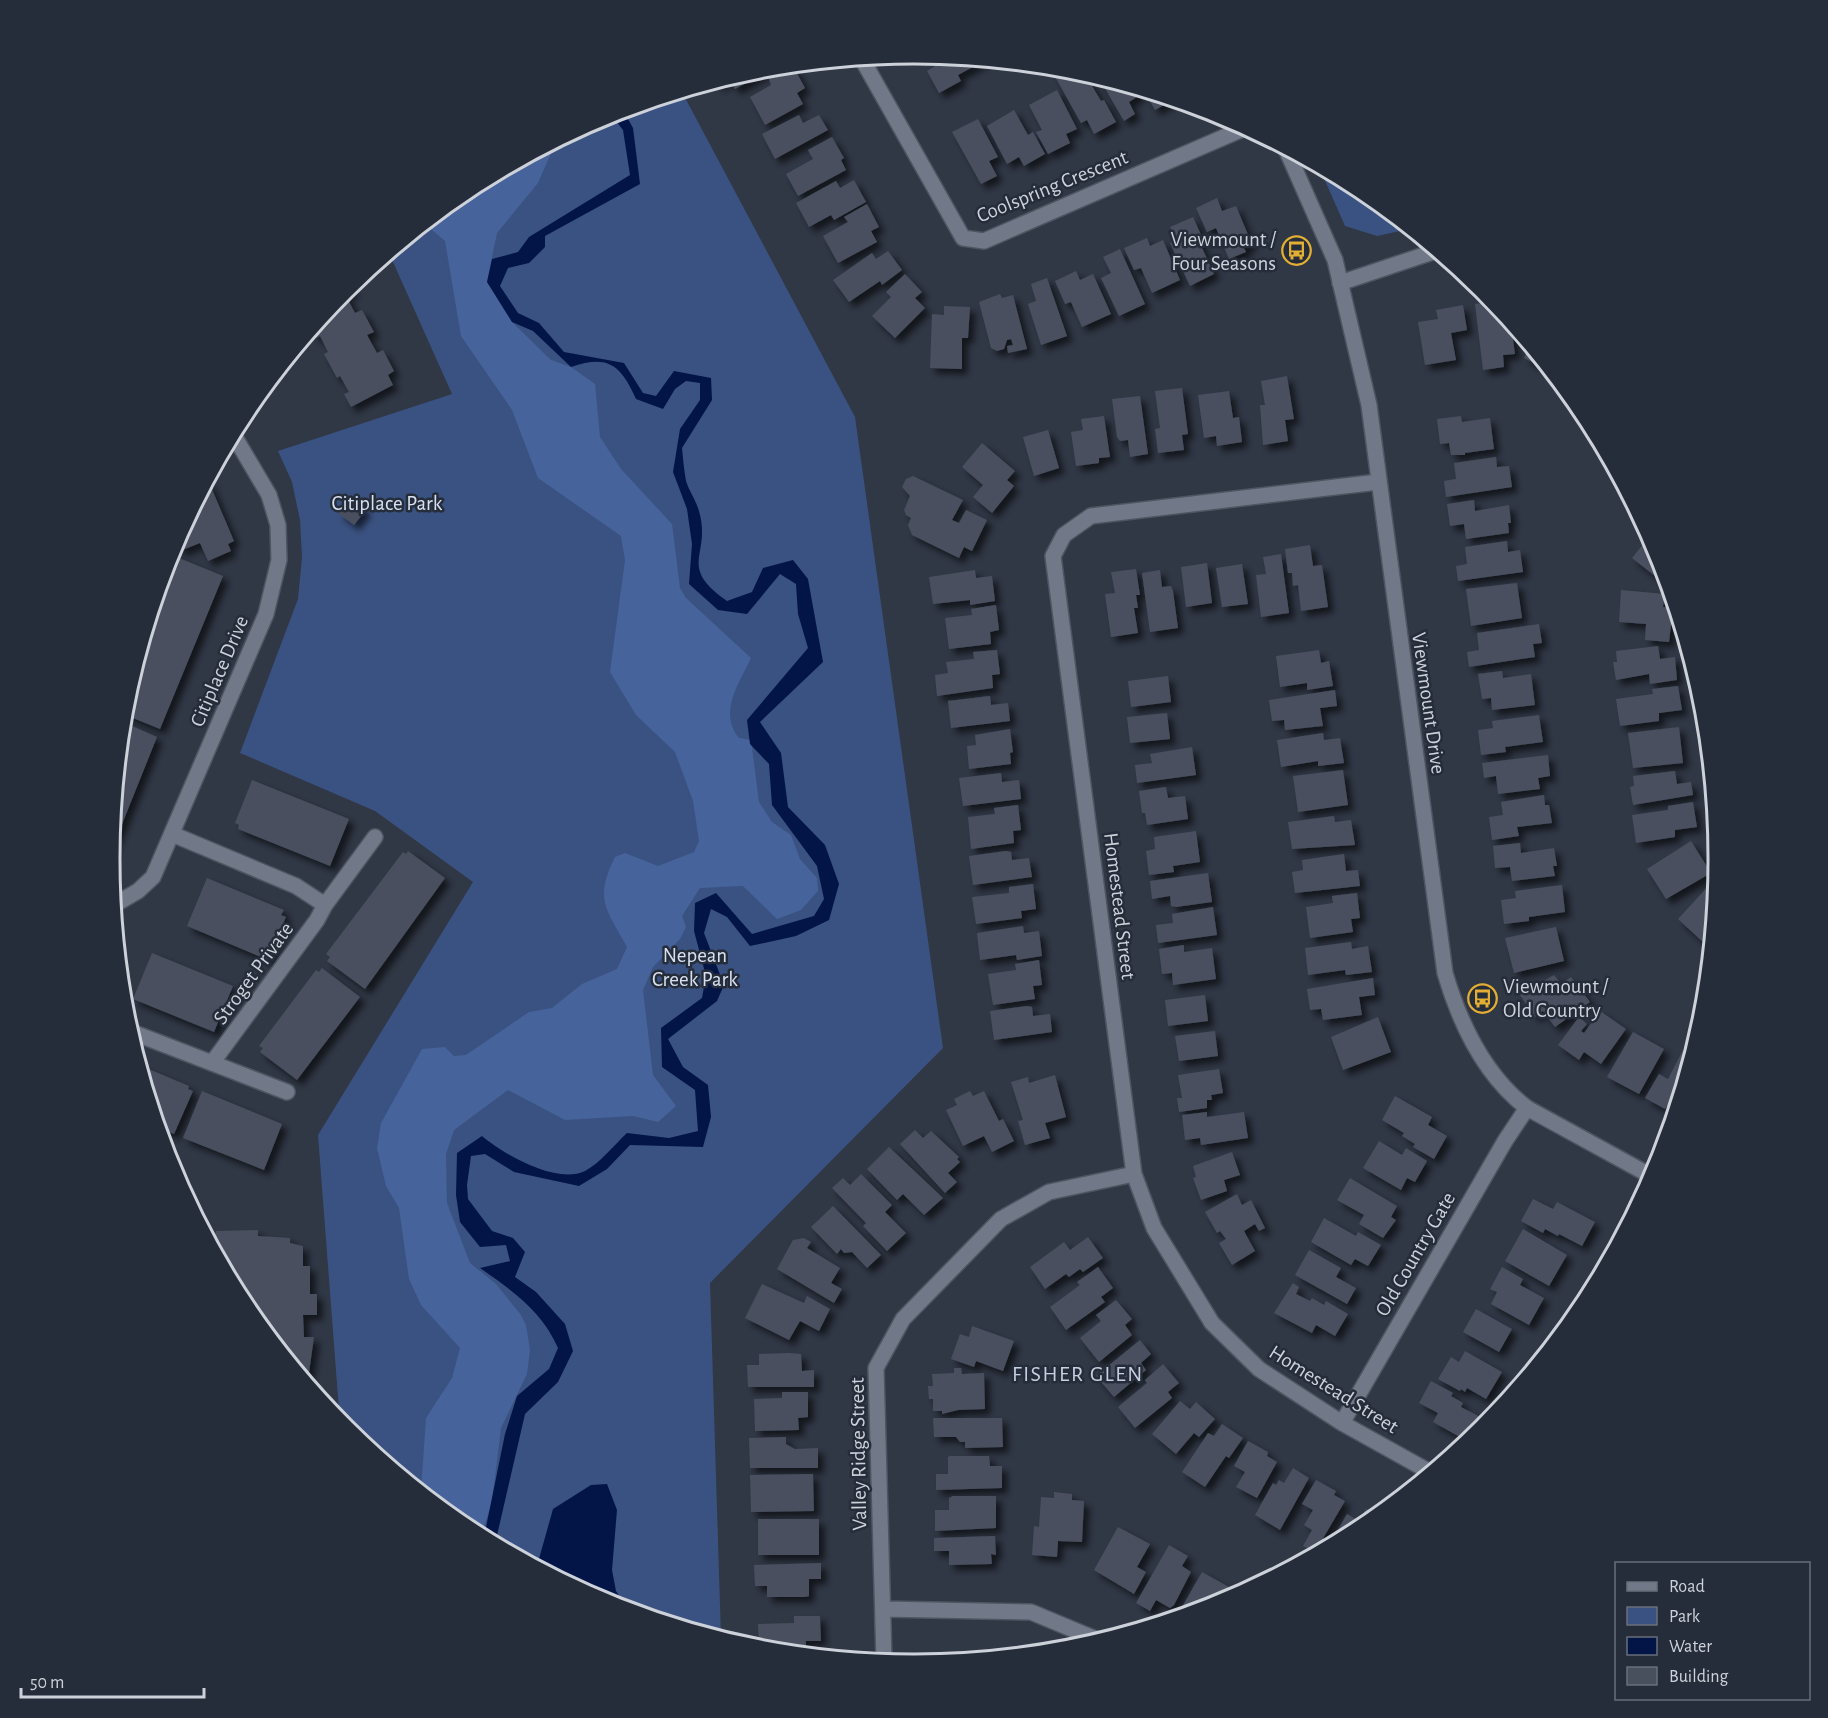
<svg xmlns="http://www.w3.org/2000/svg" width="1828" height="1718" font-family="'Alegreya Sans',sans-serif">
<defs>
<filter id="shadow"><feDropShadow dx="5.5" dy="5.5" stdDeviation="3" flood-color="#0009"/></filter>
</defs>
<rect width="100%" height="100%" fill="#303745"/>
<path fill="#3a5281" d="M682,92l173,325 88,631 -233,235 11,354 -115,-34 -140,-75 -126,-105 -22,-288 155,-253 -98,-71 -135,-58 58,-154 4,-42 -2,-37 -8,-38 -14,-31 174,-57 -63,-141 78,-64 139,-74z
M1319,167l43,23 47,39 -32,7 -32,-10z"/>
<path fill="#46639b" d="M556,142l-18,41 -41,50 -10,49 25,40 39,38 20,7 24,17 5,53 21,32 51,55 8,64 6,10 65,60c-12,26 -33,54 -12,80l12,2 8,62 13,20 19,13 9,24 17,19 1,13 -17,19 -24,9 -34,-33 -43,2 -18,28 4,11 -6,12 -27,28 -10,23 10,85 23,31 -18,16 -25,-6 -68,4 -57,-30 -54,40 -8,24 1,49 23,60 26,21 25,31 5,10 4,25 -3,24 -26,54 -9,74 -11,34 -15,-8 -45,-38 5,-72 26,-40 8,-30 -39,-43 -12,-26 -10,-71 -13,-22 -9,-38 4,-25 41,-74 23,-2 9,9 12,-1 63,-43 23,-4 30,-24 35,-15 10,-22c-21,-38 -33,-48 -12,-90l10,-4 33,13 36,-14 5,-11 -6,-40 -18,-49 -39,-37 -26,-43 15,-112 -4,-24 -83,-58 -26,-68 -51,-74 -16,-95 -20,-17 42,-35z"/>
<path fill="#021546" d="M623,110l10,18 7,56 -95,52v11l-16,16 -21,5 -8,18 18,27 21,10 25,29 60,11 19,30 13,3 18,-25 37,7 1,22 -30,48c1,11 2,22 4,33 3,10 10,19 13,30 13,45 -23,54 28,90l25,-9 11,-24 30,-8 15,19 15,83 -63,60 21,31 7,54 37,38 14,39 -10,36 -33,16 -46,10 -23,-29 -16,-8 -7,24 20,52 -7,16 -49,38 15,28 25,18 3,32 -8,30 -73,-2 -23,24 -28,17 -65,-14 -29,-18 -14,2 -4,29 1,14 24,32 21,7 12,14 -10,25 21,15 29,32 8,27 -15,31 -33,32 -30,130 -11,-7 21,-103 12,-38 32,-27 9,-21c-16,-37 -45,-57 -78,-80l30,-7 -4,-16 -26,2 -20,-25 -4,-27 1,-42 25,-17c21,18 75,49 103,35 15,-8 29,-26 42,-38l42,5 29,-7 -3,-41 -33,-23 -1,-39 41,-30 4,-22 -12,-45 1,-28 21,-10 36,41 62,-18 10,-17 -7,-33 -45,-61 -3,-41 -19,-20 -3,-24 61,-72 -10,-34 -2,-30 -16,-10 -33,40 -29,-4 -29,-26 3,-40 -5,-35 -14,-37 7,-43 20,-29v-17l-14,-2 -11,8 -12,20 -27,-10c-15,-33 -27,-45 -65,-32l-38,-36 -21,-9 -25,-40 5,-23 26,-7 11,-15 101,-62 -7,-45 -11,-14h-8z
M607,1484l10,26 -5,60 4,21 13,19 -23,-7 -69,-37 16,-57 38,-24z"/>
<path fill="#48505e" filter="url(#shadow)" d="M930,56l54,5 -26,14 3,6 -22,12 -12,-22 8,-5z
M787,66l-16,10 -3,-5 -33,18 -5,-9 -12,6 -3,-4 42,-13z
M793,66l12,22 -8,5 6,11 -38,21 -15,-28 21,-12 -2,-6z
M1060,68l8,1 3,5 5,-3 9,3 16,27 3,-1 12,22 -22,12 -7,-14 -6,3 -28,-50z
M1099,78l38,11 3,6 -11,7 6,12 -11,7z
M1057,90l20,39 -11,5 4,9 -22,11 -12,-22 6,-2 -13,-25z
M1145,92l28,8 -18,10z
M1014,110l14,25 5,-3 12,22 -21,12 -5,-9 -12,7 -20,-38z
M799,115l4,8 16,-8 9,15 -53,29 -13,-25z
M978,119l20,38 -9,4 8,15 -16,8 -29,-52z
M832,137l12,21 -3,2 5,10 -48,26 -12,-22 27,-15 -5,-9z
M854,180l12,22 -32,18 -3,-5 -22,12 -13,-24 40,-22 4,7z
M1217,198l5,13 14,-5 16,38 -8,4 2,4 -17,7 -13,-31 -9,4 -11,-24z
M867,204l12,23 -8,4 6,11 -39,21 -15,-27 25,-14 -4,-5z
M1193,217l10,22 -4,2 15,33 -24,12 -20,-43 7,-3 -7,-13z
M1147,238l3,8 13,-6 17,40 -28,13 -11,-25 -7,2 -10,-22z
M1120,249l25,55 -26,12 -18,-38 10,-5 -8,-16z
M888,251l14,19 -20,15 -2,-4 -31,21 -16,-22 39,-27 4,6z
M1076,271l4,9 13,-6 18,40 -29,13 -11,-25 -6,2 -10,-23z
M905,274l17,18 -7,6 10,10 -30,30 -23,-22 19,-19 -5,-5z
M1047,278l20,58 -26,9 -13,-41 8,-3 -5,-17z
M349,286l4,6 -7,4 9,17 7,-3 12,22 -7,3 10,18 6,-3 11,21 -6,4 5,10 -42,22 -7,-13 5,-2 -9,-16 -3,2 -13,-24 4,-2 -8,-16 -4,2 -4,-8z
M1000,294l2,4 11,-3 14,54 -19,4 -1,-7 6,-1 -2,-6 -4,1 -3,9 -7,2 -6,-3 -12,-46z
M1491,302l1,12 10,-1 9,11 4,30 -12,1 1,12 -21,3 -8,-66z
M1463,305l4,25 -16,3 5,27 -31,5 -7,-43 20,-3 -2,-9z
M944,306l26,1 -2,31h-6v31l-32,-1 2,-54 12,1z
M1530,347l10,12 9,11 -25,-12z
M1287,376l7,43 -9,1 3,21 -25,4 -3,-40h5l-4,-24z
M1182,388l6,46 -6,1 2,15 -26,3 -3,-24 5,-1 -5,-37z
M1229,391l4,27 6,-1 3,25 -25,4 -1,-10 -12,2 -6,-43z
M1140,396l8,58 -18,3 -2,-17 -8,1 -3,-4 -5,-38z
M1104,416l6,41 -11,1v5l-23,3 -5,-34 12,-2 -2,-11z
M1461,416l1,6 28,-4 4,31 -29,4v2h-14l-2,-12 -9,1 -3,-25z
M1048,430l11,38 -25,8 -11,-39z
M982,443l33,28 -8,9 7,6 -22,27 -19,-16 10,-12 -21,-18z
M1496,457l1,10 12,-1 3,21 -66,10 -2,-16 12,-2 -2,-16z
M913,476l50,24 -11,20 7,3 7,-13 21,10 -15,31 -8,-4 -5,11 -47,-23 -4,-10 3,-7 -5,-3 -2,-5 6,-14 -8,-9 4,-8z
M208,480l26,61 -6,3 3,7 -23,10 -8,-18 -20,8 -4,-10z
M352,498l14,12 -12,15 -16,-12z
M1474,500l1,11 34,-6 2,18h-3l1,10 -43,6 -2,-15 -14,2 -3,-22z
M1649,537l9,14 11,36 -37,-29z
M1507,541l1,11 12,-2 3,22 -65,9 -2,-15 11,-2 -2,-17z
M1310,545l3,21 9,-1 6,42 -27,4 -3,-26 -5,1 -1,-13h-4l-3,-24z
M169,554l54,22 -63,153 -37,-15 2,-12z
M1281,554l8,59 -28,4 -5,-42 10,-1 -3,-17z
M1207,563l5,40 -26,4 -5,-40z
M1242,564l6,40 -26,3 -6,-39z
M1136,569l4,26h-4l2,13h-4l4,25 -27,4 -6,-43 10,-1 -4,-21z
M975,570l1,8 16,-2 3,25 -25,4v-5l-37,4 -4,-27z
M1160,570l2,17 9,-1 2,5 5,37 -28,4 -8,-59z
M1517,583l5,35 -51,8 -5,-37z
M1621,590l44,4 -2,13 10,1 -4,34 -24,-2 1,-16 -27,-2z
M996,605l3,25 -9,2 1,12 -42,5 -4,-31 27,-3 -1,-6z
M1539,624l3,19 -9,1 2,13 -66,10 -2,-15 12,-2 -2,-17z
M1658,646l2,13 15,-2 2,23 -27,4 -1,-10 -33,6 -3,-18h4l-1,-11z
M997,650l3,24 -8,1 1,13 -56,8 -2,-21 13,-2 -2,-11 28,-3 -1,-7z
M1319,650l2,13 8,-2 4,25 -26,4v-7l-27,4 -4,-31z
M1502,671l1,7 28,-4 4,31 -43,5 -1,-12 -9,1 -4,-25z
M1168,676l3,26 -40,5 -3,-26z
M1678,686l4,24 -23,3v8l-39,5 -4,-27 37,-5 -1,-5z
M1335,690l2,16 -17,2 3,18 -38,4 -1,-10 -12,1 -3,-21z
M990,696l1,9 17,-2 2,18 -59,7 -3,-27z
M1167,713l3,26 -40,4 -3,-26z
M1539,715l4,27 -38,5 1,5 -25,3 -3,-25 15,-2 -1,-7z
M123,722l34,15 -47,117h-1z
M1679,727l4,36 -50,5 -5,-35z
M1010,729l3,23 -3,1 1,11 -42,5 -2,-23 9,-1 -1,-10z
M1323,733l1,7 16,-2 4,25 -26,3v-5l-37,6 -4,-27z
M1192,747l4,28 -59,8 -2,-18 17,-2 -2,-9z
M1548,755l2,21 -12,2 2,11 -42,5 -2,-18 -12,2 -2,-15z
M1343,770l5,35 -50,7 -5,-36z
M1675,771l2,13 14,-2 2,13 -60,10 -3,-18 4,-1 -1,-10z
M1001,773l1,9 17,-2 2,19 -58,7 -4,-28z
M252,780l97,39 -19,47 -92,-37 1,-4 -4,-2z
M1166,787l2,11 17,-2 3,23 -41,6 -2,-12h-3l-3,-22z
M1544,795l1,10h4l3,18 -35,4 2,9 -27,4 -3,-23 14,-2 -2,-13z
M1693,802l4,25 -22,3v7l-39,6 -4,-28 36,-5v-4z
M1018,805l3,25 -8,1 1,12 -43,6 -3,-32 27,-3 -1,-6z
M1334,816l1,6 16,-2 4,25 -63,4 -4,-27z
M1196,831l4,31 -27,4 1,6 -25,3 -3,-24 9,-2 -1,-12z
M1691,841l20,32 -45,26 -19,-30z
M1520,843l1,10 33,-5 3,18h-4l2,10 -43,5 -2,-14 -15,1 -2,-22z
M408,851l37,27 -80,111 -38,-28 3,-4 -4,-3 77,-102 3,2z
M1006,851l5,1 1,8 17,-2 3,19 -59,8 -4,-29z
M1344,854l2,17 12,-1 2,16 -65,7 -3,-21 11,-2 -1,-10z
M1208,873l4,29 -36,5 -5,-1 -1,-10 -18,3 -2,-18z
M207,878l77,32 -3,5 5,2 -18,43 -81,-34z
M1713,881l3,4 -5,51 -7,7 -26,-24z
M1033,884l3,25 -15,2 1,7 -46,6 -4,-27 37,-4v-6z
M1562,885l3,27 -36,5v4l-25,3 -3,-24 15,-2 -1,-7z
M1357,893l3,25 -9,1 2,13 -43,6 -4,-31 27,-4 -1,-7z
M1213,907l4,28 -59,8 -2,-18 17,-2 -1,-9z
M1023,926l1,7 15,-2 3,25 -25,4 -1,-5 -36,5 -3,-27z
M1556,927l8,34 -50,12 -9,-35z
M1351,942l1,7 16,-3 4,26 -26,3 -1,-5 -37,5 -3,-27z
M1184,945v7l28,-4 4,31 -43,6 -1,-12 -10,1 -3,-25z
M152,953l81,33 -19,46 -81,-33z
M1039,960l3,25 -9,1 2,13 -42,6 -5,-31 28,-4 -1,-6z
M322,968l38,29 -63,83 -37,-28 3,-4 -4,-2 57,-76 3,2z
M1554,975l5,6 -13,9 2,3 23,-16 19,25 -35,25 -12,-16 -8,6 -15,-22z
M1373,978l2,17 -16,2 3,18 -39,5 -2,-11 -11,1 -3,-21z
M1205,995l3,26 -40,5 -3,-26z
M1027,1006l5,1 1,9 17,-2 2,18 -58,8 -4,-29z
M1600,1011l26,18 -25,35 -17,-12 -5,8 -21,-15 21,-28 8,7 -6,7 3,2z
M1378,1017l13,35 -48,18 -12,-33z
M1215,1031l3,25 -39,5 -4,-25z
M1633,1032l31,17 -25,45 -32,-17z
M1683,1050l9,5 -14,45 -5,-3 -8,12 -20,-11 14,-24 9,5z
M139,1065l50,21 -1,3 5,2 -19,43 -16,-6z
M1219,1069l4,24 -12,2 1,5h-5v8l-28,4 -2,-14h5l-4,-23z
M1055,1075l11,42 -21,6 5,15 -25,7 -7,-24 5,-1 -12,-38 17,-5 1,6z
M202,1091l80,33 -18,46 -81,-32z
M970,1091l3,5 11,-5 15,30 4,-2 11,22 -22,11 -8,-16 -21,10 -17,-36 11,-5 -3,-6z
M1395,1096l37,21 -4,8 19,11 -13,23 -21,-12 2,-3 -13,-8 2,-3 -22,-13z
M1207,1112v5l37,-5 4,26 -47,7 -1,-7 -15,2 -3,-25z
M915,1130l8,8 8,-7 28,26 -2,2 3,3 -12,11 9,9 -12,11 -45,-49z
M1379,1141l23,14 4,-7 21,13 -12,21 -8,-4 -6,12 -38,-22z
M889,1147l54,51 -19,17 -21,-21 -6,6 -30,-31z
M1232,1152l8,23 -16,5 3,11 -26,9 -8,-22 3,-1 -3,-11z
M861,1174l31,31 -7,7 21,21 -19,18 -24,-25 3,-3 -34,-35 11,-10 7,7z
M1350,1178l47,28 -6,11 5,3 -13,18 -24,-14 5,-9 -27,-15z
M1237,1194l5,11 9,-5 14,28 -6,3 -4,-7 -11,7 11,20 -23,14 -13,-22 7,-4 -6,-8 -3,2 -12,-21z
M1533,1199l20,10 4,-7 38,20 -13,24 -23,-12 -1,2 -13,-7 -2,4 -22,-12z
M833,1206l48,49 -14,13 -15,-16 -8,1 -3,-4 -4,5 -26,-27z
M1324,1218l32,18 2,-4 23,13 -13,21 -13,-7 -4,6 -40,-23z
M1523,1229l44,26 -18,31 -44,-25z
M258,1230v6l32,2v5l13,3v20h7v28h7v21h-14l1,22h10l-6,43 -64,-74 -32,-60 4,-15z
M1088,1237l15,21 -20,14 -3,-3 -11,8 -3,-3 -21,15 -15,-22 34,-25 6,8z
M804,1238l7,4 -4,6 33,20 -9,15 11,6 -8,14 -57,-34 16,-29z
M1309,1250l32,18 -5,9 20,11 -9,16 -52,-29z
M1098,1267l15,21 -12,9 4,5 -39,28 -16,-23 30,-22 -3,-3z
M1502,1267l21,12 -3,6 24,13 -15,27 -38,-21 6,-12 -7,-3z
M1293,1283l6,4 -3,7 14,7 2,-3 12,7 2,-4 22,13 -13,22 -19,-11 -4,8 -38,-20z
M762,1284l42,19 3,-7 23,13 -11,22 -19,-10 -11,19 -44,-22z
M1116,1300l16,19 -7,6 7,10 -33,27 -19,-24 21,-17 -5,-6z
M1476,1309l36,20 -13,23 -36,-20z
M972,1326l42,15 -11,30 -27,-10 -2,6 -23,-8 9,-25 9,3z
M1140,1340l11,14 -10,9 5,7 -32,27 -18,-21z
M1465,1351l37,21 -16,27 -19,-11 -2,4 -4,-3 -1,2 -22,-12 13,-22 8,5z
M788,1353l13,1 1,17 12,-1v17h-66l-1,-22h12v-11z
M1163,1364l16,19 -11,9 4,6 -37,30 -17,-21 29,-24 -2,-3z
M954,1368h7l1,6 22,-1 1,36 -27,1 -16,4v-3h-9v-12h-4l-1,-13h5l-1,-12 22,-1z
M1431,1381l22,12 -2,3 12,7 -2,4 23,12 -9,16 -8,6 -34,-19 5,-9 -19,-10z
M782,1392h26v25l-10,1 1,12 -44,1 -1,-32 28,-1z
M1180,1401l10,8 6,-7 19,17 -16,18 -5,-4 -18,21 -24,-20z
M933,1418h69l1,29 -38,1v-6h-5l-4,-5h-22z
M1222,1424l21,14 -14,20 -3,-2 -21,31 -23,-15 26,-39 6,3z
M786,1437v7l9,5 23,-1v20h-68l-1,-30z
M1248,1441l20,11 -1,4 10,6 -20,36 -21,-11 9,-15 -11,-6z
M950,1456h39l1,10h12v22l-66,2v-16h12v-17z
M1293,1468l16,10 -29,52 -25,-15 18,-32 3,2 3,-5 5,3z
M813,1474l1,37 -63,1 -1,-37z
M1316,1480l20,11 -2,4 11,6 -30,51 -12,-6 9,-16 -8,-5 9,-15 -11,-6z
M1054,1492l18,2v6l12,1 -2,41 -24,-1 -1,16 -25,-2 2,-29 5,1 2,-30 13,1z
M953,1496h43v32l-61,3v-21h14v-12z
M1366,1509l12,6 -17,14 -32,17 18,-32 12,7z
M758,1519h61v36h-61z
M1118,1527l32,17 -13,23 9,5 -12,22 -40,-24z
M995,1536l1,19 -5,-1 1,10 -43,1v-14h-15v-13z
M1169,1545l19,11 -6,10 9,6 -17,33 -4,3 -14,-8 -6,11 -14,-8z
M821,1563v16h-12v17l-4,1h-38v-11h-12l-1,-21z
M1202,1572l27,15 -9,17 -32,9 -7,-4z
M1251,1579l7,5 -20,10 4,-8 4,2z
M794,1616h26l1,25h-15v12l-47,-4 -1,-25 36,-1z"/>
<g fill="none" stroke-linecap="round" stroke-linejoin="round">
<defs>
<path id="street" d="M862,59l101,179 21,3 261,-113
M1340,283l96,-32
M1378,482l-287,34 -27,19 -11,21 81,618 20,54 58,95 47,46 83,54 88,49
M114,905l24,-14 15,-14 113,-263 13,-54 -1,-35 -9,-30 -36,-61
M325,905l50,-68
M129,1031l83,32 105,-143 8,-15 -29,-19 -124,-52
M212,1063l75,29
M1342,1423l163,-282 22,-33
M883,1609l148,3 67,28
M884,1661l-8,-293 27,-49 98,-100 48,-27 85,-18"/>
<path id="secondary" d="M1286,149l49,111 34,145 76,568c15,51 39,102 82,135l126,69"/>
</defs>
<use href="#street" stroke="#4e5560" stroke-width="18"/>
<use href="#secondary" stroke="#4e5560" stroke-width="18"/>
<use href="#street" stroke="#717989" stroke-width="15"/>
<use href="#secondary" stroke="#717989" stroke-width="15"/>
</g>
<defs>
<symbol id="bus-ring" viewBox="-11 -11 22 22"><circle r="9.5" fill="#262d3a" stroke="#e3ae34" stroke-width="1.5"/><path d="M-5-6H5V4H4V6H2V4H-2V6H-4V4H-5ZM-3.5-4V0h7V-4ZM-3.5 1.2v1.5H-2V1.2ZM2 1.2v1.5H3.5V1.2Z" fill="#e3ae34"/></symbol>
</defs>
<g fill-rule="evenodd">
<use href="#bus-ring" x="1280" y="234" width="33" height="33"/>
<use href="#bus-ring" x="1466" y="982" width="33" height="33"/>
</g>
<g text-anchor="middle" stroke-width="5" stroke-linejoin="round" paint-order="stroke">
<g font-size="21" fill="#cdd2da" stroke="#262d3a">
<text transform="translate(1052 186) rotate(-22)" y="7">Coolspring Crescent</text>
<text transform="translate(219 671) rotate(-67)" y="7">Citiplace Drive</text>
<text transform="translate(1429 703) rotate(82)" y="7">Viewmount Drive</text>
<text transform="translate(1120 906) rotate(83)" y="7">Homestead Street</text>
<text transform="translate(253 973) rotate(-54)" y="7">Stroget Private</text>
<text transform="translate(1415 1254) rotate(-60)" y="7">Old Country Gate</text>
<text transform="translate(1334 1389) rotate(32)" y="7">Homestead Street</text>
<text transform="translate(858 1454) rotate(-91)" y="7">Valley Ridge Street</text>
</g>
<g font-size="21" fill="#cdd2da" stroke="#262d3a" text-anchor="end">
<text x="1276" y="246">Viewmount /<tspan x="1276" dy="24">Four Seasons</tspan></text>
<text x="1503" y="993" text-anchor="start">Viewmount /<tspan x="1503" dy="24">Old Country</tspan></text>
</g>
<g font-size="21" fill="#d7e0f1" stroke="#262d3a">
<text x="387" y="510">Citiplace Park</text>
<text x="695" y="962">Nepean<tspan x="695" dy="24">Creek Park</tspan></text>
</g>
<g font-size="22" letter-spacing="1.5" fill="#c7d0e1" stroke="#262d3a">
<text x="1078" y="1381">FISHER GLEN</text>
</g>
</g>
<path d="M0 0H1828V1718H0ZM914 64H914A794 794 0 0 1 1708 858V860A794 794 0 0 1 914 1654H914A794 794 0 0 1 120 860V858A794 794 0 0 1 914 64Z" fill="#262d3a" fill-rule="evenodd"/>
<path fill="none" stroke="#cdd2da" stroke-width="3" d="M914 64H914A794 794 0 0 1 1708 858V860A794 794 0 0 1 914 1654H914A794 794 0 0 1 120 860V858A794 794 0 0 1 914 64Z"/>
<rect x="1615" y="1562" width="195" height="138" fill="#262d3a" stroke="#696f7a" stroke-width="1.5"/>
<rect x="1627" y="1582" width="30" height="9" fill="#717989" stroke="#696f7a" stroke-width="1.5"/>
<text x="1669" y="1592" font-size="18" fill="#cdd2da">Road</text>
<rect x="1627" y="1607" width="30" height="18" fill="#3a5281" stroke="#696f7a" stroke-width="1.5"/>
<text x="1669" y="1622" font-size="18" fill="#cdd2da">Park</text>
<rect x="1627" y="1637" width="30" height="18" fill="#021546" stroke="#696f7a" stroke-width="1.5"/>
<text x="1669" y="1652" font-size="18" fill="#cdd2da">Water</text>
<rect x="1627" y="1667" width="30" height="18" fill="#48505e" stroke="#696f7a" stroke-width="1.5"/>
<text x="1669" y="1682" font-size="18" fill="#cdd2da">Building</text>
<path d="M21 1688v9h183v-9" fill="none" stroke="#cdd2da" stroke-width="3"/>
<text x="30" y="1688" font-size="18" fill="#cdd2da" stroke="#262d3a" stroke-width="4.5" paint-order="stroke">50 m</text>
</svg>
